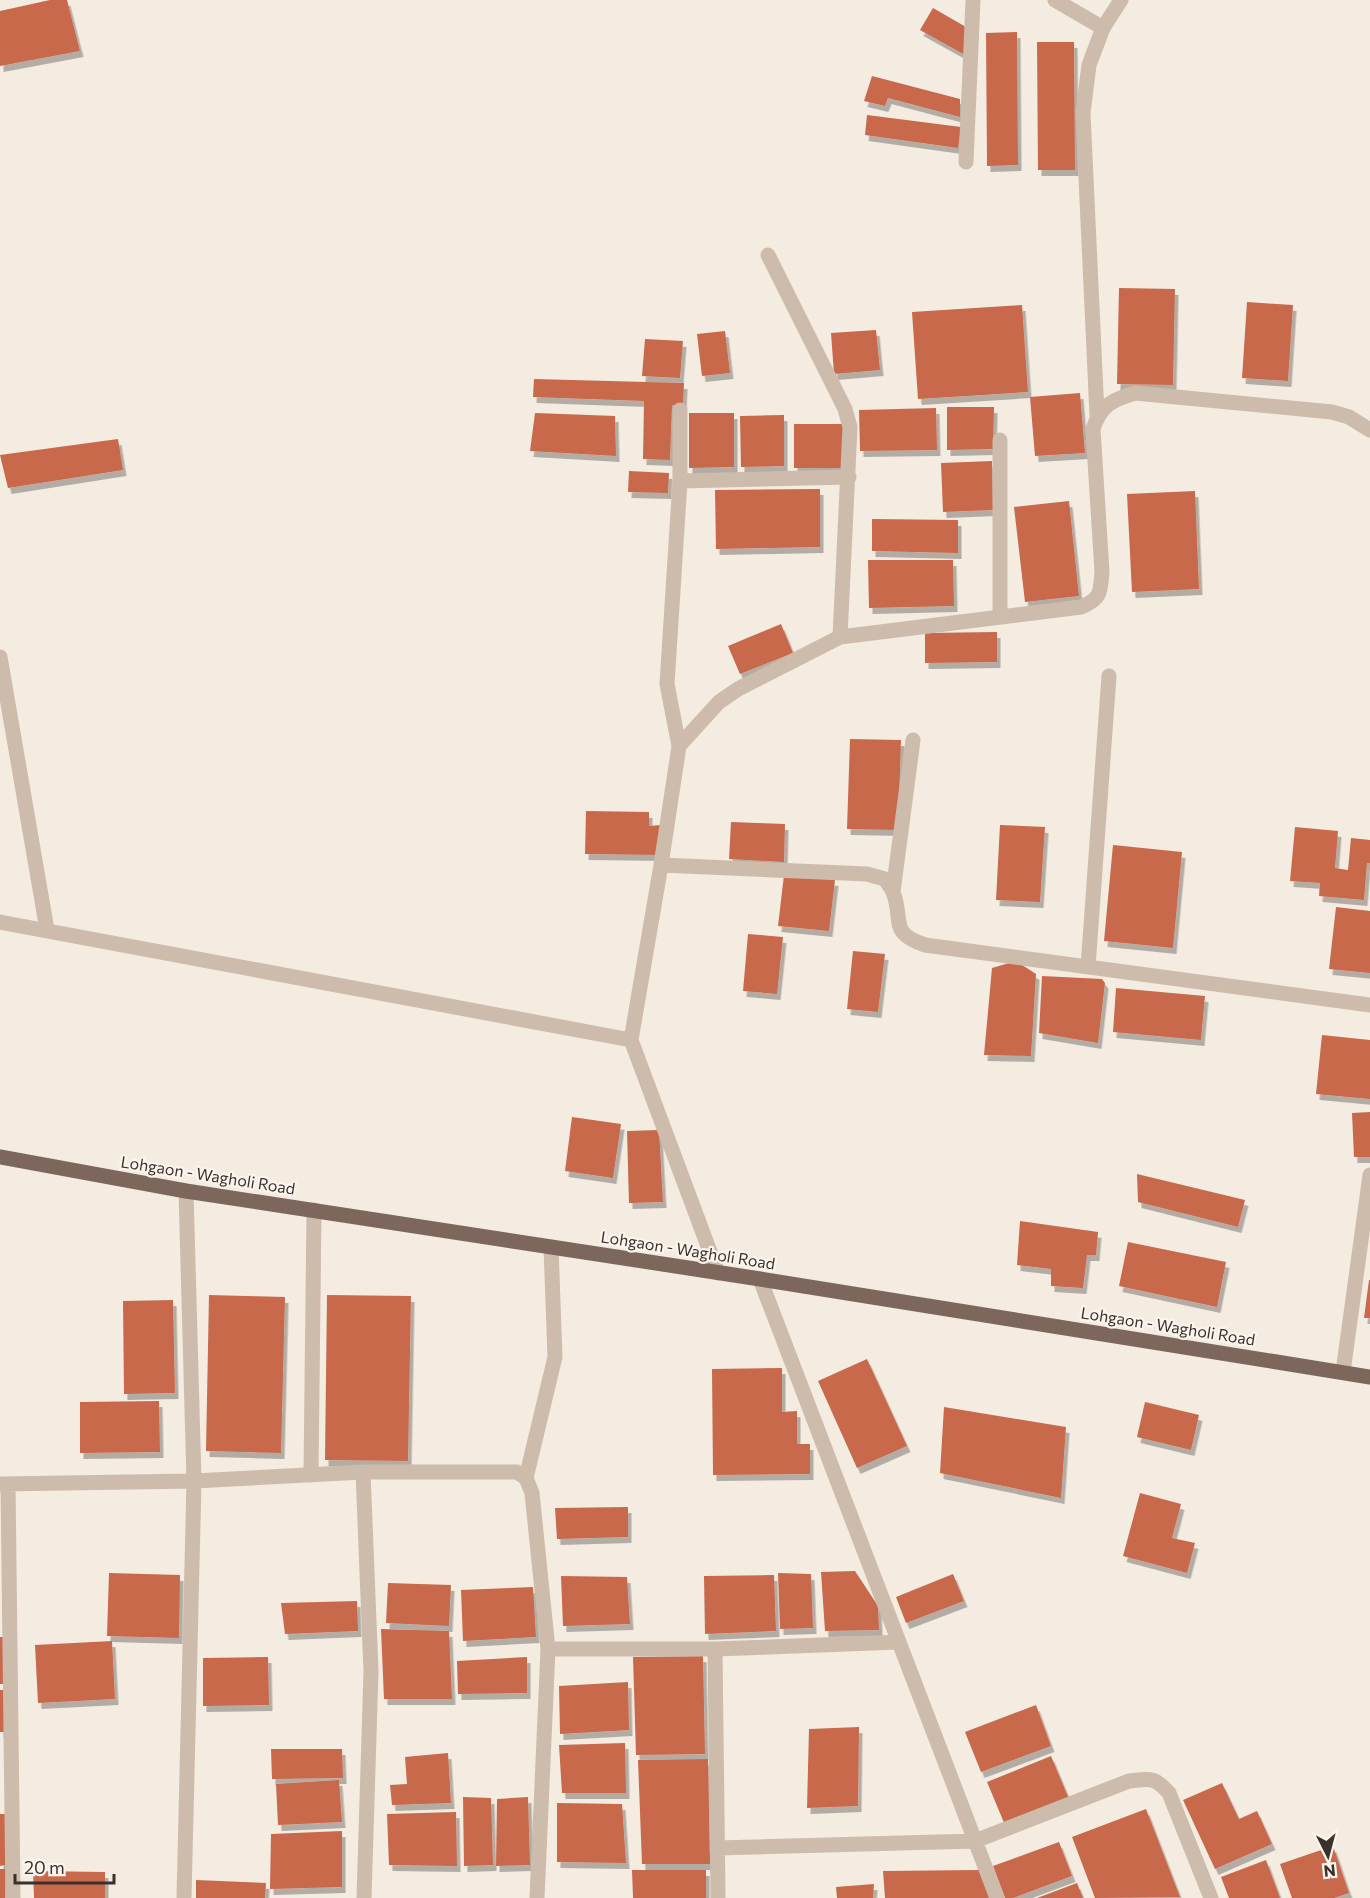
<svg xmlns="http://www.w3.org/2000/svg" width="1370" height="1898" font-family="Commissioner,sans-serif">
<defs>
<filter id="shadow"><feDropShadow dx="3.5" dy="6" stdDeviation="0" flood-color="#0004"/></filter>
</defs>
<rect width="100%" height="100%" fill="#f4ebe1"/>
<path fill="#c8694b" filter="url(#shadow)" d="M50,0h17l13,51 -80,15v-55z
M933,8l33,19 -1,28 -45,-25z
M1017,32l1,133 -31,1 -1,-133z
M1037,42h37l1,128h-37z
M872,76l88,23v18l-72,-19 -3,8 -21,-5z
M867,115l94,12 -3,21 -93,-13z
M1119,288l56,1 -2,96 -56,-1z
M1247,302l46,3 -5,76 -46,-3z
M1022,305l6,87 -110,7 -6,-87z
M876,330l4,40 -46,4 -3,-41z
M725,331l5,42 -28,3 -5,-42z
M645,339l38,2 -3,37 -38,-2z
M534,379l150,4 -1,22h-11l-2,55 -27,-1 1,-58 -111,-4z
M1080,393l5,60 -50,3 -5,-59z
M947,407h47l-1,42 -46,1z
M936,408l1,42 -77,1 -1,-41z
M535,413l80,3 1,40 -86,-5z
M689,413h45v54l-45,1z
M784,415v51l-43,1 -1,-51z
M794,424h49v44h-49z
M118,439l5,31 -115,18 -8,-33z
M992,461l1,49 -50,2 -2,-49z
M629,471l40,2 -1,20 -40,-1z
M820,489v58l-104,2 -1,-59z
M1195,491l4,98 -67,3 -5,-98z
M1069,501l10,95 -54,6 -11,-95z
M872,519l86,1v33l-86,-2z
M868,560h85l1,46 -85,2z
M781,624l12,29 -53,21 -12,-28z
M997,632v30l-72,1v-30z
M850,739l51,1 -3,90 -51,-1z
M586,811l63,1v14l12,-1v30l-76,-1z
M731,822l54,2 -1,38 -55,-3z
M1000,825l45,2 -5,75 -44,-2z
M1295,827l43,4 -3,37 13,2 3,-32 19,2v23h-3l-3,37 -45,-4 1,-13 -30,-2z
M1113,845l69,7 -9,96 -69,-7z
M784,875l51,5 -6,51 -51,-5z
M1336,907l34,4v62l-41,-4z
M748,934l35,3 -6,57 -34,-3z
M853,951l32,3 -7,58 -31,-3z
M1016,961l20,13 -5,82 -47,-1 8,-87z
M1042,976l60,3 3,4 -7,60 -59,-10z
M1116,988l89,8 -4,44 -88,-8z
M1322,1035l48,5v59l-54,-5z
M1370,1112v45h-16l-2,-44z
M572,1117l49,7 -8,54 -48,-7z
M659,1130l4,72 -34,1 -2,-72z
M1137,1174l108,26 -7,27 -100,-25z
M1020,1221l78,11 -2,23h-9l-4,33 -32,-2v-17l-34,-4z
M1128,1242l98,20 -9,45 -98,-21z
M1369,1280h1v38h-6z
M209,1295l76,2 -4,156 -75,-2z
M327,1295l84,1 -3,165 -83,-1z
M173,1300l2,93 -51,1 -1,-93z
M867,1359l40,87 -50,22 -39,-87z
M782,1368v44l15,-1v33h13v30l-97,1 -1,-106z
M159,1401l1,51 -80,1v-51z
M1145,1402l54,13 -8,35 -54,-13z
M944,1407l122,20 -5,71 -121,-25z
M1140,1493l41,11 -9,34 23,5 -8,30 -64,-17z
M628,1507v30l-71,2 -2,-31z
M855,1571l23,35 1,24 -54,1 -4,-59z
M109,1573l71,2 -1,63 -72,-2z
M778,1573l33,1 2,54 -33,1z
M953,1574l11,27 -58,22 -10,-26z
M774,1575l2,56 -71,3 -1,-58z
M561,1576l66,1 3,47 -67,2z
M388,1583l63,2 -2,41 -63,-3z
M533,1587l3,50 -73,4 -2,-51z
M357,1601l1,30 -73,3 -4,-31z
M381,1629l68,2 3,68h-68z
M0,1637h6v47h-6z
M112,1641l3,58 -77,4 -3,-58z
M703,1656l2,98 -69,1 -3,-98z
M268,1657l1,48 -66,1v-48z
M527,1657v36l-69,1 -1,-33z
M628,1682l1,48 -69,4 -1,-48z
M0,1690h4l3,42h-7z
M1036,1705l15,41 -70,26 -16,-40z
M859,1727l-1,79 -51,2 2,-79z
M625,1743l1,50h-64l-3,-48z
M271,1749h71l1,29 -71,1z
M448,1753l3,50 -59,2 -2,-20 17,-1 -2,-27z
M1051,1756l18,43 -64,26 -18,-43z
M708,1759l2,105h-68l-4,-104z
M339,1780l3,42 -64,3 -2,-41z
M1222,1783l17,36 18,-8 15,33 -57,25 -32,-69z
M463,1797l28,1 2,67 -29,1z
M528,1797l2,68 -34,1 1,-67z
M557,1803l65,1 4,59 -69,-1z
M1146,1809l34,88 -85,1 -23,-61z
M456,1812l1,54 -68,-1 -2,-51z
M0,1814h5l1,51 -6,1z
M342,1831v56l-72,2 1,-55z
M1059,1842l13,34 -59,22h-8l-12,-32z
M1333,1846l16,47 -15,5h-42l-12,-34z
M1266,1860l14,38h-51l-8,-21z
M0,1869h6l-1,29h-5z
M632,1870h74v28h-73z
M980,1870l9,28h-104l-2,-27z
M33,1871l72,1v26h-71z
M196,1880l70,3 -1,15h-69z
M1077,1883l6,15h-46z
M874,1884l-1,14h-36l-1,-11z"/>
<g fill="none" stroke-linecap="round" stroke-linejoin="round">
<path stroke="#cdbbac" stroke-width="15" d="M1055,0l48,28
M966,162l7,-162
M1343,1372l27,-197
M311,1475l3,-265"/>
<path stroke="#cdbbac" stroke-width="15" d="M768,255l77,154 5,18 -10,210
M1097,415l-14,-302 6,-48 14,-37 18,-28
M680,481l169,-4
M1000,617v-177
M0,657l47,273
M679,746l-12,-62 13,-203v-71
M661,865l206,9 18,5c2,4 6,8 8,13 11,28 -5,41 32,53l445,60
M893,892l20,-152
M0,922l631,118 87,233
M1088,967l21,-291
M631,1040l30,-175 18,-119 40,-44 19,-13 102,-52 241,-30c21,-9 19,-15 21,-35l-9,-143c8,-24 19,-29 42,-36l197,19 17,5 21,13
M760,1279l237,619
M363,1472l8,199 -7,227
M526,1478l29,-121 -4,-110
M0,1484l194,-3 169,-9h154l9,6 6,15 16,156 -11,249
M8,1484l5,414
M548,1649h167l184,-7
M715,1649l3,249
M717,1848l258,-7 154,-60c21,-2 25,-5 40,12l42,105
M184,1898l10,-417 -8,-290"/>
<path stroke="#7d675c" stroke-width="15" d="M0,1157l186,34 574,88 610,98"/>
</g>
<g text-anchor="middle" stroke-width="4.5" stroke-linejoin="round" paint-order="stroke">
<g font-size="16" fill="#3b302b" stroke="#fbf5ee">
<text transform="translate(208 1175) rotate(9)" y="6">Lohgaon - Wagholi Road</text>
<text transform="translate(688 1250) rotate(9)" y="6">Lohgaon - Wagholi Road</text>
<text transform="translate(1168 1326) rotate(9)" y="6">Lohgaon - Wagholi Road</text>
</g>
</g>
<g transform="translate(1328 1856) rotate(174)" stroke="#fbf5ee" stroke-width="4.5" paint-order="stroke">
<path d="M0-4.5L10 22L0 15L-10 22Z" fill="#3b302b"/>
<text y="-9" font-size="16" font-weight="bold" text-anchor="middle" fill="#3b302b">N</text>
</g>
<path d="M15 1874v9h99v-9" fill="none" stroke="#3b302b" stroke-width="3"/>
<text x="24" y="1874" font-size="18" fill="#3b302b" stroke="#fbf5ee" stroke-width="4.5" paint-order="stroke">20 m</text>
</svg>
